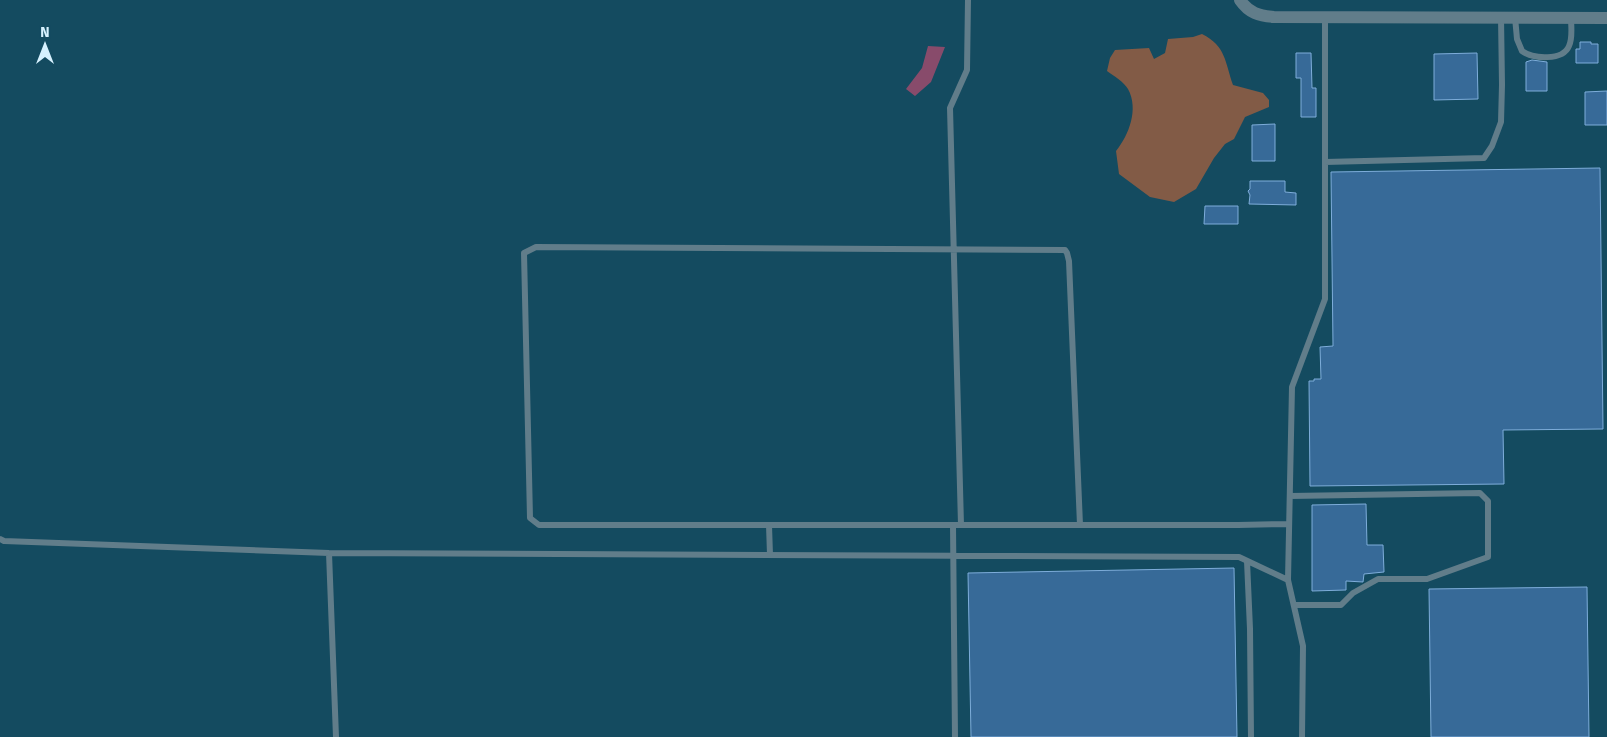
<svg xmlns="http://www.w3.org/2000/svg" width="1607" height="737" font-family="'Fira Sans',sans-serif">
<rect width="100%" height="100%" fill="#144b60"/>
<path fill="#825b46" d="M1202,34c24,12 23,28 31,51l30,8 6,7v7l-24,10 -11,22 -9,5 -11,14 -18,31 -22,13 -24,-5 -31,-23 -3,-23c13,-16 23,-42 12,-62 -4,-7 -14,-13 -21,-18l3,-13 5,-8 34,-2 5,11 11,-6 3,-14 25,-2z"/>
<path fill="#884b6b" d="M928,46l17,1 -14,35 -16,14 -9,-7 16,-21z"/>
<path fill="#376a98" stroke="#7eadda" d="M1580,42h11v2h7v19h-22v-14h4z
M1296,53h15l1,35h4v29h-15v-39h-5z
M1477,53l1,46 -44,1v-46z
M1532,60l15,2v29h-21v-29z
M1607,91v34h-22v-33z
M1275,124v37h-23v-36z
M1600,168l3,261 -100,1 1,54 -194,2 -1,-105h5v-2h7l-1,-32 13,-1 -2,-174z
M1250,181h35v11l11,1v12l-47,-1 1,-9 -2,-4 2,-2z
M1205,206h33v18h-34z
M1366,504l1,41h16l1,27 -20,2 -1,8 -17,-1v9l-34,1v-86z
M1234,568l3,169h-266l-3,-164z
M1587,587l2,150h-158l-2,-148z"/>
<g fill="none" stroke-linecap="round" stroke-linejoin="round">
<path stroke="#617d8a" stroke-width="6" d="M1515,17l2,22 5,12c11,8 41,10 47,-5 4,-8 2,-20 2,-28
M1325,162l159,-4 8,-12 9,-24 1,-37 -1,-68
M1290,496l190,-3 8,8v56l-61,22h-49l-25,14 -12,12h-47
M769,525l1,30
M953,525l2,212
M961,525l-11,-417 17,-38 1,-70
M1080,525l-11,-264 -2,-8 -2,-3 -529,-3 -12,6 6,265 9,7h699l51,-1
M0,539l4,2 325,12 910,4 49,23
M329,553l7,184
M1247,561l3,68 1,108
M1302,737l1,-91 -15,-66 4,-193 33,-88v-282"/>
<path stroke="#617d8a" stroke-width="12" d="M1240,0c9,13 19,16 34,17l333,1"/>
</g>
<g transform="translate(45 45)" stroke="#144b60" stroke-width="4" paint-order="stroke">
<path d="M0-4L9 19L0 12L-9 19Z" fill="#d6f1fe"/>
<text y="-8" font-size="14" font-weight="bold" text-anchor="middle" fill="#d6f1fe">N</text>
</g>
</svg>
